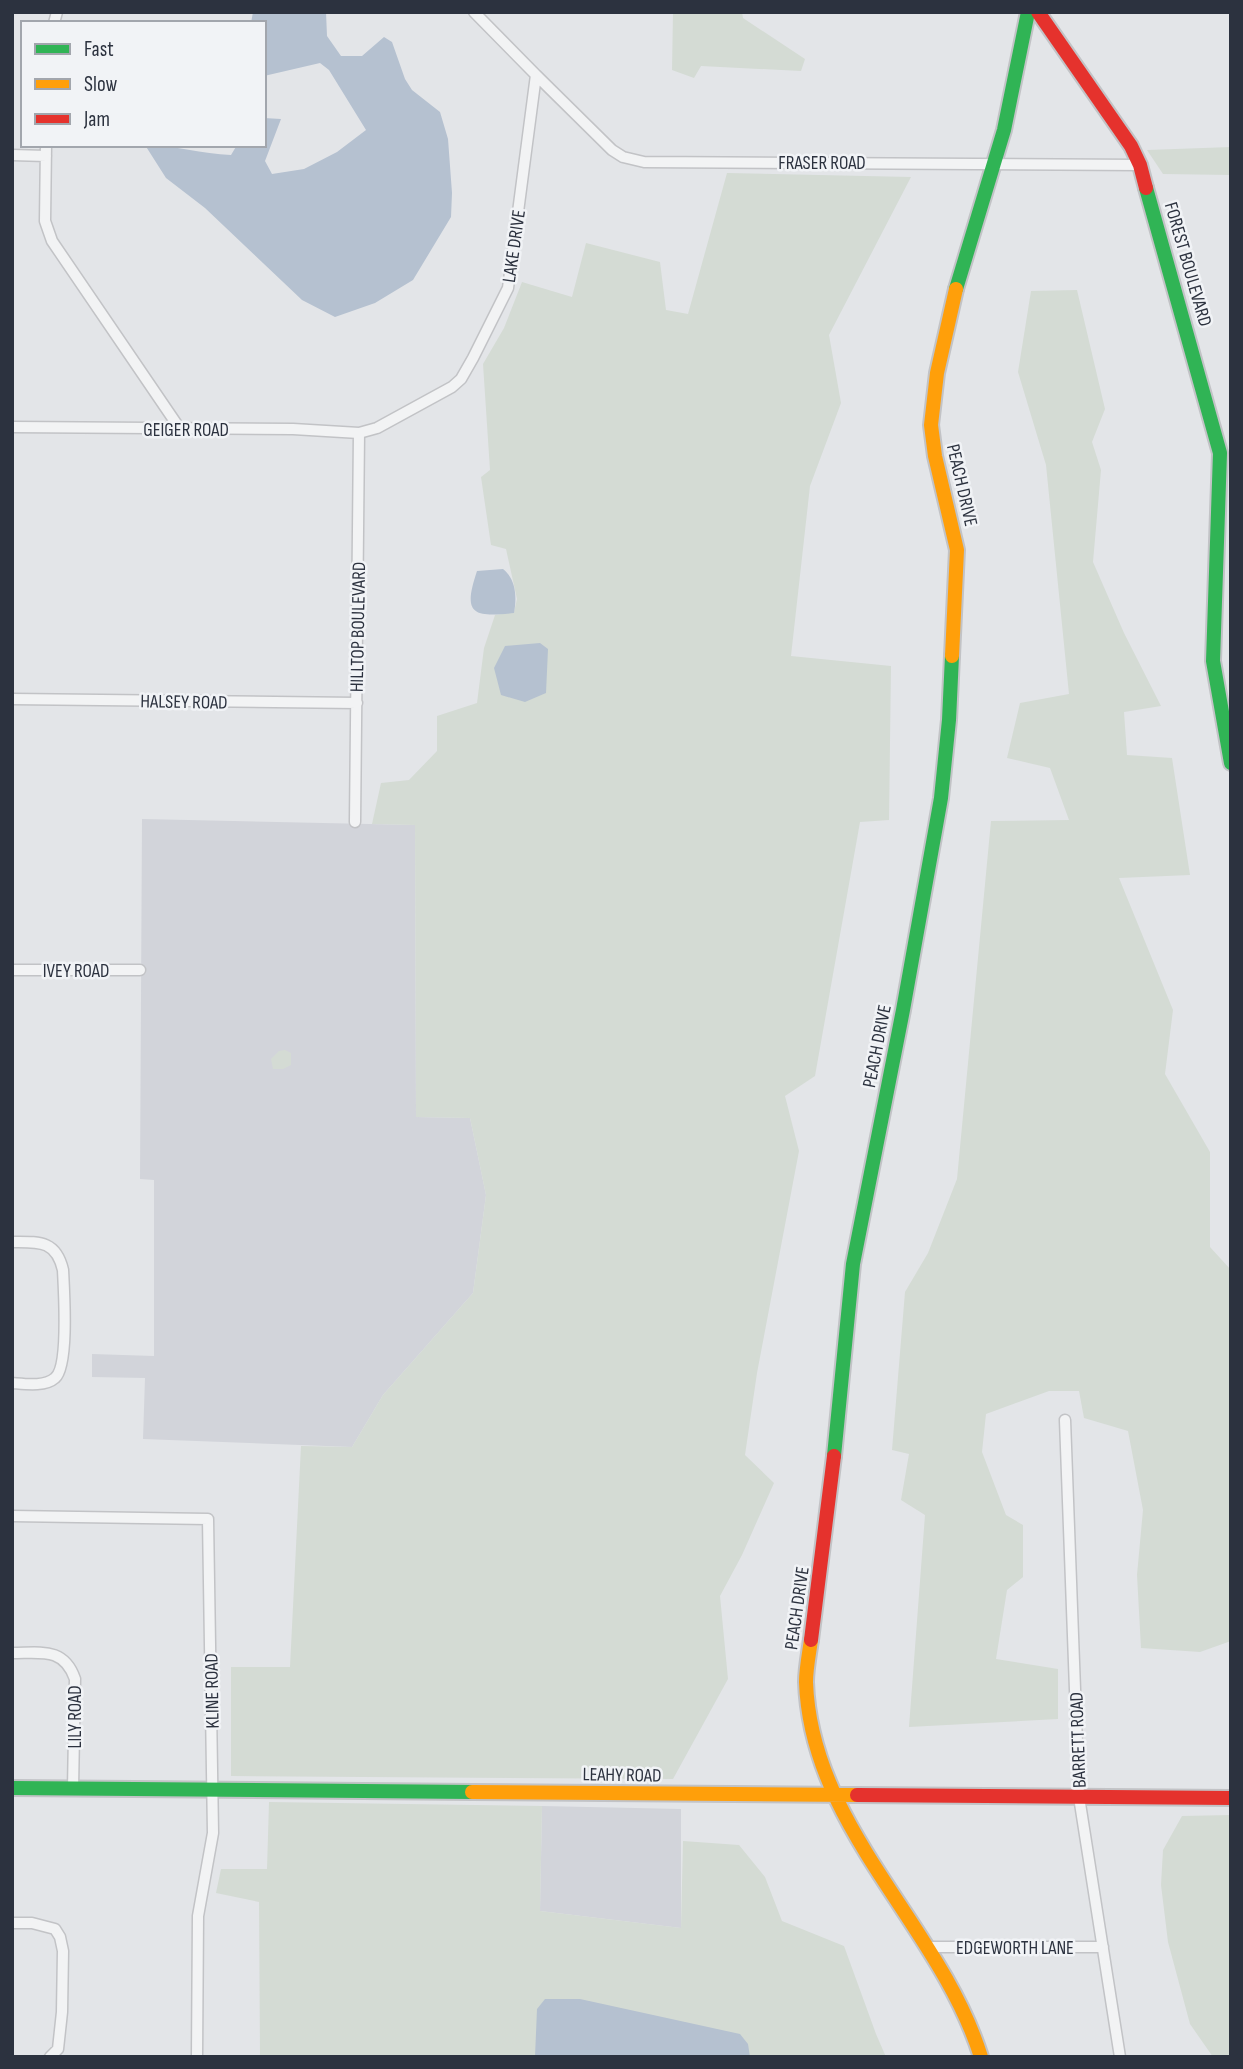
<svg xmlns="http://www.w3.org/2000/svg" width="1243" height="2069" font-family="'Sofia Sans Condensed',sans-serif">
<rect width="100%" height="100%" fill="#e3e5e8"/>
<path fill="#d2d4da" d="M142,819l273,6 1,292 54,1 16,77 -13,98 -90,102 -31,52 -209,-8 2,-61 -53,-1v-23l62,2v-176l-14,-1z
M542,1806l139,3v119l-141,-17z"/>
<path fill="#d4dbd4" d="M673,12h69l1,6 62,41 -4,12 -100,-5 -7,12 -22,-8z
M1231,147v28l-68,-1 -16,-24z
M727,173l184,4 -82,158 12,68 -31,83 -19,170 100,10 -2,154 -29,2 -45,254 -30,20 14,55 -42,222 -12,82 29,28 -32,72 -22,41 8,83 -55,100 -442,-3v-109h59l11,-221 51,1 31,-52 90,-102 13,-98 -16,-77 -54,-1 -1,-292 -43,-1 9,-41 28,-3 28,-29v-35l40,-13 7,-55 11,-33 19,-3 3,-13 -11,-50 -15,-4 -10,-68 9,-7 -7,-106 21,-36 18,-46 50,15 14,-54 74,19 6,48 22,4z
M1077,290l28,119 -13,33 9,28 -8,92 31,71 37,73 -37,6 3,43 45,3 18,117 -71,3 54,132 -8,64 45,78v95l21,23v371l-31,11 -59,-4 -4,-73 6,-65 -15,-79 -44,-13 -5,-27h-30l-63,23 -4,38 24,63 17,10v52l-16,13 -11,69 62,10v50l-149,8 16,-212 -24,-15 8,-46 -17,-4 13,-158 23,-39 29,-74 34,-358 78,-1 -19,-52 -43,-10 13,-55 49,-9 -23,-229 -28,-93 13,-81z
M285,1050l6,3v12l-8,4h-10l-2,-10 8,-8z
M269,1802l273,4 -2,105 141,17 2,-87 56,4 26,32 17,44 62,25 32,88 10,23h-626l-1,-155 -43,-9 5,-24h46z
M1231,1815v242h-18l-23,-33 -22,-82 -7,-57 2,-35 19,-34z"/>
<path fill="#b5c1d0" d="M253,12h73l1,24 14,20h21l22,-19 8,5 13,37 7,11 28,22 8,27 4,54 -1,24 -38,63 -38,23 -40,14 -33,-17 -97,-92 -39,-30 -21,-33c30,0 57,9 86,10l6,-10h27v-27l17,1 -16,42 7,13 32,-5 33,-17 29,-22 -37,-60 -9,-7 -56,13v-53h-13z
M503,569c13,10 14,28 11,44 -43,5 -51,0 -37,-42z
M540,643l8,6 -2,44 -21,9 -24,-7 -7,-27 11,-22z
M545,1999h35l160,35 8,10 2,13h-215l2,-48z"/>
<g fill="none" stroke-linecap="round" stroke-linejoin="round">
<defs>
<path id="street" d="M54,23l3,-11
M536,75l76,75 11,7 21,5 496,3
M46,145l-1,76 7,20 128,188
M12,155l34,1
M12,427l281,2 66,4 18,-5 75,-41 9,-8 12,-21 35,-70 28,-213 -62,-63
M12,699l345,4
M355,822l4,-389
M12,970h128
M12,1242c27,0 44,-2 51,28 1,21 6,96 -8,108 -10,9 -30,6 -43,5
M1065,1420l14,377 41,260
M12,1516l196,3 5,314 -15,83 -1,141
M12,1653c29,0 52,-6 63,26l-2,110
M12,1923h20l23,6 5,8 3,14 -1,61 -4,37 -8,8
M926,1947h177"/>
<path id="fast" d="M1146,188l74,265 -7,208 18,102
M956,289l48,-159 24,-118
M834,1456l19,-192 50,-254 38,-212 8,-78 3,-64
M12,1788l460,4"/>
<path id="slow" d="M952,656l5,-106 -22,-94 -4,-31 6,-52 19,-84
M811,1640c-2,14 -5,29 -5,42 5,146 134,243 175,375
M472,1792l385,3"/>
<path id="jam" d="M1038,12l93,134 9,19 6,23
M811,1640l23,-184
M857,1795l374,3"/>
</defs>
<use href="#street" stroke="#c2c3c6" stroke-width="13"/>
<use href="#fast" stroke="#c2c3c6" stroke-width="18"/>
<use href="#slow" stroke="#c2c3c6" stroke-width="18"/>
<use href="#jam" stroke="#c2c3c6" stroke-width="18"/>
<use href="#street" stroke="#f2f3f4" stroke-width="10"/>
<use href="#fast" stroke="#30b455" stroke-width="14"/>
<use href="#slow" stroke="#ff9f0a" stroke-width="14"/>
<use href="#jam" stroke="#e5322d" stroke-width="14"/>
</g>
<g text-anchor="middle" stroke-width="5" stroke-linejoin="round" paint-order="stroke">
<g font-size="19" fill="#2c323f" stroke="#f1f3f6">
<text x="822" y="169">FRASER ROAD</text>
<text transform="translate(513 246) rotate(-82)" y="7">LAKE DRIVE</text>
<text transform="translate(1189 264) rotate(74)" y="7">FOREST BOULEVARD</text>
<text x="186" y="436">GEIGER ROAD</text>
<text transform="translate(963 485) rotate(77)" y="7">PEACH DRIVE</text>
<text transform="translate(357 627) rotate(-89)" y="7">HILLTOP BOULEVARD</text>
<text transform="translate(184 701) rotate(1)" y="7">HALSEY ROAD</text>
<text x="76" y="977">IVEY ROAD</text>
<text transform="translate(876 1046) rotate(-79)" y="7">PEACH DRIVE</text>
<text transform="translate(796 1608) rotate(-82)" y="7">PEACH DRIVE</text>
<text transform="translate(211 1691) rotate(-91)" y="7">KLINE ROAD</text>
<text transform="translate(74 1717) rotate(-90)" y="7">LILY ROAD</text>
<text transform="translate(1077 1740) rotate(-92)" y="7">BARRETT ROAD</text>
<text transform="translate(622 1774) rotate(1)" y="7">LEAHY ROAD</text>
<text x="1015" y="1954">EDGEWORTH LANE</text>
</g>
</g>
<rect width="1243" height="2069" fill="none" stroke="#2c323f" stroke-width="28"/>
<rect x="21" y="21" width="245" height="126" fill="#f1f3f6" stroke="#a2a6ad" stroke-width="2"/>
<rect x="35" y="44" width="35" height="10" fill="#30b455" stroke="#a2a6ad" stroke-width="2"/>
<text x="84" y="56" font-size="21" fill="#2c323f">Fast</text>
<rect x="35" y="79" width="35" height="10" fill="#ff9f0a" stroke="#a2a6ad" stroke-width="2"/>
<text x="84" y="91" font-size="21" fill="#2c323f">Slow</text>
<rect x="35" y="114" width="35" height="10" fill="#e5322d" stroke="#a2a6ad" stroke-width="2"/>
<text x="84" y="126" font-size="21" fill="#2c323f">Jam</text>
</svg>
